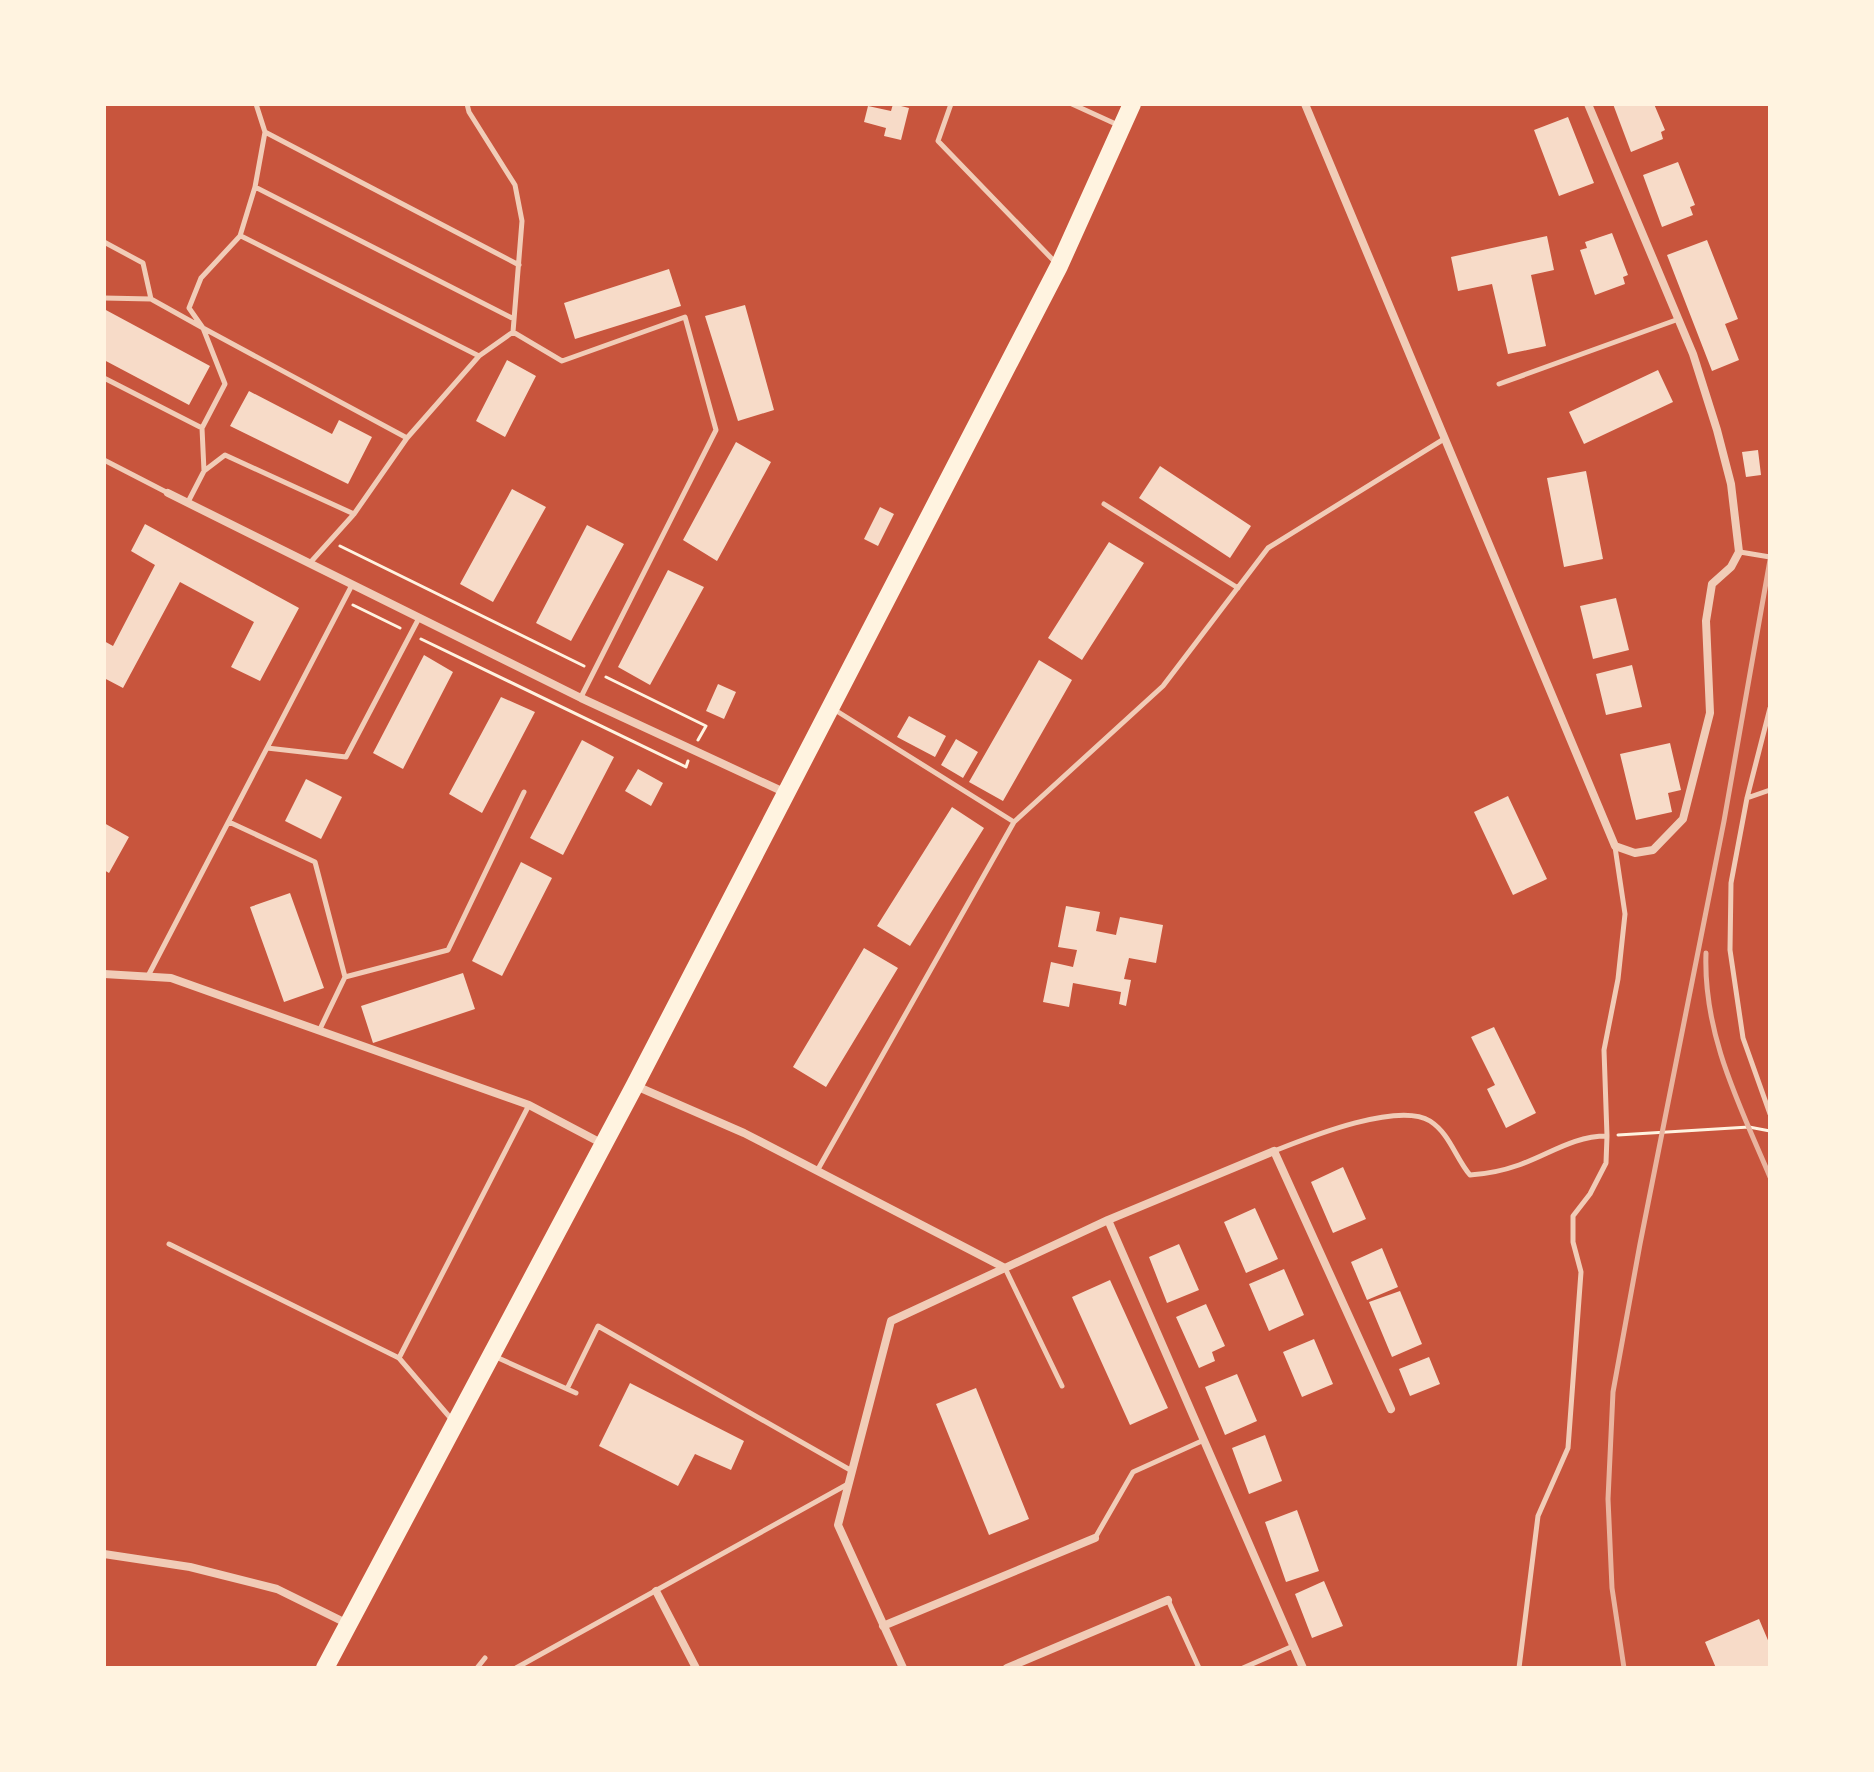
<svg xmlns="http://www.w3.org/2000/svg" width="1874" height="1772" font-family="'Source Serif 4',serif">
<rect width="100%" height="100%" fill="#c8553d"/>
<path fill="#f7dbc8" d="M893,104l16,4 -8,32 -17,-4 2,-8 -22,-6 4,-16 23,5z
M1613,104h41l11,26 -4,2 2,7 -32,13z
M1568,117l26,66 -35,13 -25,-66z
M1678,162l17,43 -5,2 3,8 -31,12 -19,-52z
M1612,233l16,42 -5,2 2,7 -30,11 -15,-45 7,-2 -2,-6z
M1547,236l7,34 -23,5 15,71 -38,8 -16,-70 -34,7 -7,-34z
M1707,240l31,79 -13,5 14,36 -27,11 -45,-116z
M669,269l12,37 -106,33 -11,-36z
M745,305l29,105 -36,11 -33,-105z
M104,309l106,57 -21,39 -85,-45z
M507,360l29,16 -31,61 -29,-16z
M1658,370l15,32 -89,42 -15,-32z
M249,391l83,43 7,-14 33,17 -24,47 -118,-58z
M736,442l35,20 -54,99 -34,-21z
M1758,450l3,25 -15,2 -4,-25z
M1160,466l91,60 -21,32 -91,-60z
M1586,471l17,88 -39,8 -17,-89z
M512,489l34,18 -53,95 -33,-18z
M880,507l14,7 -16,32 -14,-7z
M145,524l154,84 -39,73 -29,-14 23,-45 -74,-40 -57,106 -19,-10v-37l9,5 42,-81 -24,-14z
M587,525l37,19 -53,97 -35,-18z
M1109,542l35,21 -62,97 -34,-22z
M668,570l36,17 -54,98 -32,-18z
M1616,598l13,52 -36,9 -13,-53z
M424,655l29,17 -50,97 -30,-16z
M1039,660l33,20 -69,121 -34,-19z
M1632,665l10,42 -36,8 -10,-41z
M718,684l18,8 -12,27 -18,-8z
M501,697l34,15 -53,101 -33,-19z
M909,716l37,20 -11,21 -38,-20z
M956,739l22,13 -15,26 -22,-13z
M582,740l32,17 -51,98 -33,-17z
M1670,743l11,47 -13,3 4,19 -36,8 -16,-66z
M638,769l25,14 -12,23 -26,-15z
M306,779l36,18 -21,42 -36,-18z
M1508,796l39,83 -34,16 -39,-83z
M952,807l32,21 -74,118 -33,-20z
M104,823l25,14 -20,36 -5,-3z
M521,862l31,16 -50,98 -30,-15z
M290,893l34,95 -40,14 -34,-95z
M1066,906l34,6 -4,19 20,4 4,-18 43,8 -7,38 -27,-5 -5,21 7,1 -5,26 -7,-2 2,-12 -48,-9 -4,24 -26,-5 8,-40 22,5 4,-17 -19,-3z
M864,948l34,20 -72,119 -33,-20z
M463,973l12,36 -102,34 -12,-37z
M1494,1027l42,86 -30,15 -19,-39 8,-4 -24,-48z
M1343,1167l23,52 -33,14 -22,-51z
M1255,1208l23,51 -32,14 -22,-51z
M1179,1244l20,46 -32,13 -18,-46z
M1382,1248l16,39 -31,13 -16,-38z
M1284,1269l20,46 -35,16 -20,-47z
M1110,1280l58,128 -38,17 -58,-128z
M1400,1291l22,53 -30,13 -23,-55z
M1206,1304l19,42 -13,6 3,9 -16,7 -23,-51z
M1314,1339l19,45 -31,13 -19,-45z
M1429,1357l11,27 -30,12 -11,-27z
M1237,1374l20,47 -32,14 -20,-48z
M630,1383l114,58 -13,29 -36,-16 -17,32 -79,-40z
M976,1388l53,131 -40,16 -53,-131z
M1265,1435l17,46 -33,13 -17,-46z
M1297,1510l22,61 -33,11 -21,-60z
M1324,1581l19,45 -31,12 -17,-44z
M1759,1619l11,26v23h-54l-11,-26z"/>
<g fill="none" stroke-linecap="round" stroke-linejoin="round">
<path stroke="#fff3e0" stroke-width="3" d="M340,546l244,120
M353,605l47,23
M421,639l265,128 2,-6
M606,677l100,49 -8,14
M1618,1135l131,-8 21,4"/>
<path stroke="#f1ccb7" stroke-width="5" d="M256,104l9,28 -10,55 -15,49 -39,42 -12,30 14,20 204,110
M467,104l2,8 46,73 7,36 -9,111
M951,104l-13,37 117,121
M1072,104l46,21
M265,132l254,133
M255,187l259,132
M241,236l238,120
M104,242l39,21 8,36 52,29 22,56 -23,44 2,43
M104,298l47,1
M104,378l98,50
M1499,384l177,-64
M104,460l64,33
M188,502l16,-31 21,-16 129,59
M1104,504l134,84
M1740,552l30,5
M309,564l45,-50 53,-76 72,-82 34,-24 49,29 123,-44 31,113 -135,267
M1770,708l-23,90 -16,85 -1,67 13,88 27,76
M835,710l179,112
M267,748l79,9 73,-139
M1747,798l23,-8
M229,822l86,40 30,115
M148,976l204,-391
M320,1029l25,-52 103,-27 76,-158
M1274,1151c33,-13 124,-50 156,-30 20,13 25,36 40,54 17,-1 32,-4 49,-10 31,-11 54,-29 88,-29l-3,-86 14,-71 7,-65 -10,-67
M817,1171l197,-349 149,-136 105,-138 176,-109
M169,1244l230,114 130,-253
M1005,1268l57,118
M496,1357l80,36
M399,1358l54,63
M567,1389l31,-63 254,145
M1095,1538l38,-66 71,-32
M1168,1600l31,68
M477,1668l8,-10
M516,1668l332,-184
M1243,1668l50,-22
M1519,1668l19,-152 30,-68 13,-176 -8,-30v-26l17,-22 16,-31 1,-27"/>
<path stroke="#f1ccb7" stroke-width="8" d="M1305,104l310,742 20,7 18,-3 30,-31 27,-106 -4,-92 6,-37 19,-17 8,-15 -8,-68 -14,-54 -24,-76 -105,-250
M168,493l413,205 205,95
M104,974l67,4 358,127 74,39
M636,1086l108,47 261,135
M1108,1220l195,448
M104,1554l86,13 87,22 71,35
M656,1591l40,77
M883,1626l212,-88
M903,1668l-65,-143 53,-204 217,-101 166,-69 117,258
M1007,1668l161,-68"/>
<path stroke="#fff3e0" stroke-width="18" d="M325,1668l310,-583 424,-819 73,-162"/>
<path stroke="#e9b49f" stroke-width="5" d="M1706,953c-3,81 33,151 64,224
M1624,1668l-12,-80 -4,-89 5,-107 27,-148 84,-423 46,-261"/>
</g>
<rect width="1874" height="1772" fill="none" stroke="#fff3e0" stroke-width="212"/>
</svg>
